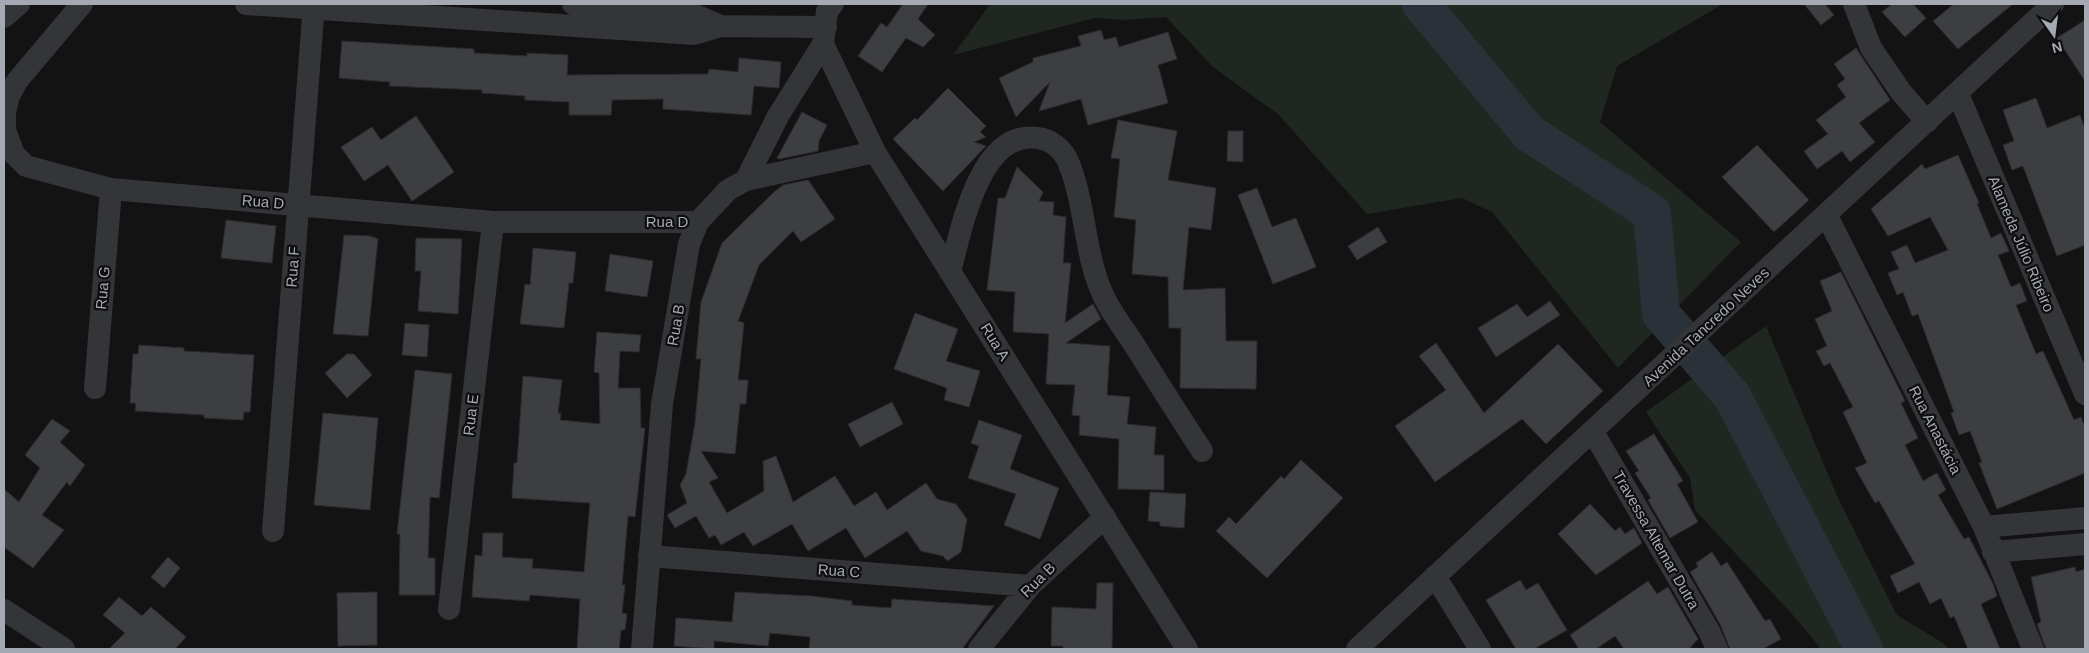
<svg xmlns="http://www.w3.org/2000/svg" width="2089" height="653" font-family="Arial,sans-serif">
<rect width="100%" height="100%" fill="#131314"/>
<path fill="#1f2720" d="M990,4h733l-106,62 -17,56 141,120 -123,126 -126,-156 -30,-14 -95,16 -89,-100 -65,-47 -47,-50 -44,3 -27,-2 -142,37z
M1766,326l72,172 59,117 49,30 2,4h-127l-29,-35 -97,-104 -5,-32 -44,-66z"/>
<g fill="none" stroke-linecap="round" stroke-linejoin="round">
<path stroke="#2a3138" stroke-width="38" d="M1421,4l108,129 123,80 9,101 71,82 132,253"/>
</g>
<path fill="#3d3e41" stroke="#2d2d30" d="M903,4h25l-10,15 17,16 -12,12 -17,-9 -24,34 -24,-16 23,-33 6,4z
M1804,4h21l9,11 -13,10z
M1892,4h21l13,14 -21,19 -23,-25z
M1954,4h59l-55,45 -25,-28z
M2085,20v61l-28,-43z
M1101,30l3,10 12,-3 3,10 49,-15 9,27 -19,6 10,38 -80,22 -7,-26 -42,12 11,-29 -34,35 -17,-39 34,-16v-4l48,-12 -3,-10z
M342,41l132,8v4l53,3v-3l41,2 -1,20 141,-1 1,-5 29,3 1,-14 42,4 -2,26 -25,-2 -3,29 -88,-6v-10l-51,1 -1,15h-42v-13l-44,-2v-4l-43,-3v-3l-93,-4 1,-4 -51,-4z
M1856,48l34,52 -31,23 16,19 -25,20 -8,-11 -25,18 -13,-18 24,-17 -12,-14 30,-23 -9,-12 8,-6 -11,-15z
M948,88l38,38 -6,6 6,5 -12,5 12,4 -43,45 -50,-52 22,-21 2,2z
M2036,98l11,30 33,-13 5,14v116l-28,11 -34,-90 -11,4 -9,-25 11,-4 -11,-31z
M802,112l25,13 -8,16 -1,10 -39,8 -2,-1z
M416,116l38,56 -42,29 -24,-36 -24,16 -23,-34 31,-20 9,13z
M1118,120l59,11 -9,49 48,8 -5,42 -22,-3 -6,63 42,-2 1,53h31l-1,48 -76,-1 1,-60h-12l-1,-51 -36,-3 4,-54 -22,-3 6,-58 -9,-1z
M1228,131h15v31l-16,-1z
M1757,145l52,55 -35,32 -52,-55z
M1958,155l21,48 -2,1 14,34 10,-5 8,18 -11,4 13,32 9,-4 7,18 -11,4 20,49 7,-3 31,69 7,-3 4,10v46l-88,36 -18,-46 3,-1 -12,-31 -11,4 -8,-22 3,-1 -36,-98 -6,2 -9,-24 -6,3 -9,-22 11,-4 -8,-17 16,-7 8,18 33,-13 -18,-33 -42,19 -17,-27 51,-45 3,5z
M1017,167l26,25 -4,9 15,1 -1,13 13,2 -3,46h8l-6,60 28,-19 8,15 -35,24 44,3 -3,49 23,2 -3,27 29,3 -2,28h10v35l-46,-1 1,-50 -40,-4 1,-19 -8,-1 3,-30 -29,-1 3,-50 -36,-2 2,-40 -28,-2 11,-92h7z
M808,180l27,39 -34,23 -8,-11 -34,34 -21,56 6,2 -6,57h10l-2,24h-6l-5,50 -34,-3 17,27 -9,4 18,31 37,-22 -1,-30 13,-5 17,46 42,-26 19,30 22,-14 11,18 39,-27 11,16 19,5 11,15 -6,33 -14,9 -4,-5 -22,-5 -14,-20 -42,27 -19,-30 -38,23 -16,-27 -39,22 -9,-14 -23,13 -6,-10 -6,3 -13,-22 -21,12 -8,-13 20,-12 -7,-18 6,-11 9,-51 6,-64h-5l5,-57 21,-59 52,-51 9,-7z
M1257,188l15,39 24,-9 20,49 -43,17 -35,-89z
M226,220l50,6 -4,37 -51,-5z
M1378,227l9,15 -30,18 -9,-14z
M344,235l26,1 8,3 -10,97 -35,-2z
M416,238l46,1 -4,75 -40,-3 3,-40h-6z
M533,248l43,4 -3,31h-4l-5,45 -44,-4 5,-40 5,1z
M610,254l43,7 -6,36 -42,-6z
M1841,272l64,129 -4,2 17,35 -13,7 18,36 14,-8 9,17 -8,5 26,44 5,-2 24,47 4,12 -16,8 19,45h-32l-14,-33 -4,2 -9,-20 -11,6 -11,-22 -21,11 -8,-17 25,-12 -36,-63 -4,2 -20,-35 12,-5 -24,-51 10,-5 -23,-44 -6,3 -8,-15 11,-5 -12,-27 17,-8 -12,-30z
M1550,301l10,14 -64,42 -18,-29 39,-24 10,13z
M915,313l43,16 -12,32 34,10 -11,36 -25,-7 3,-12 -53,-19z
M405,323l24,2 -2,32 -25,-2z
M597,332l44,3 -2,17 -19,-1 -2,37h22l1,40h4l-10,89 -7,-1 -6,69h3l-3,28 5,1 -2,16h-4l-2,19h-42l3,-50 -50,-4 -1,6 -57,-4 3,-42 7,1 1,-23h20l-1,24 31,2 -1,9 52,4 6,-69 -78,-5 2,-35h3l6,-87 39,4 -4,33h3l-1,7 40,4 -1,-51 -5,-1z
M1436,343l48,70 74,-69 45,47 -57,53 -24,-25 -87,63 -40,-56 51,-36 -27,-34z
M139,345l45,3v3l70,4 -4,57h-6l-1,8 -39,-2v-3l-69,-4 1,-8h-6l3,-49h5z
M347,354h7l18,21 -25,23 -22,-25z
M415,370l37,4 -13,124 -9,-1 -2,61h7v37h-36l1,-61h-3z
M892,402l11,22 -43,23 -12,-23z
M323,413l55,5 -8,92 -56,-5z
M52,419l18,12 -10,11 25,23 -15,21 -3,-4 -25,33 22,15 -31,38 -29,-21v-58l15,13 21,-34 -15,-13z
M979,420l43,15 -12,34 49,19 -19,51 -36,-14 12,-31 -48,-16 11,-32 -8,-3z
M1654,434l29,47 -6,3 21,38 -28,16 -22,-38 3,-2 -16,-25 4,-2 -13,-20z
M1301,460l42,38 -76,80 -51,-47 13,-14 7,7 45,-48 3,3z
M1150,492l36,2 -2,34 -24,-2v-4l-12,-1z
M1590,504l25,27 5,-4 5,7 9,-6 8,15 -46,32 -38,-41z
M1712,552l9,14 6,-4 38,59 5,-2 11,20 -18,10h-33l-10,-25 -30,-52 8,-5 -2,-4z
M168,557l12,11 -16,20 -13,-11z
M2075,567l1,5 9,-3v80h-39l-9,-25 4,-2 -10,-45z
M1520,580l6,10 12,-7 29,47 -33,19h-18l-30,-49z
M1648,581l9,13 11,-7 30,52 -9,10h-65l-9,-13 -19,13h-17l-9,-14z
M1097,583h16l-1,66h-49v-3h-12l1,-39 44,2z
M377,592v53l-39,1 -1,-53z
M735,592l76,4 41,5v4l39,3 1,-9 102,7 -32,43h-153l1,-12 -40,-4 -2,13 -54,-5v8l-40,-3 2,-28 56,4z
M119,597l23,19 9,-9 35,30 -11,12h-66l16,-16 -22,-18z"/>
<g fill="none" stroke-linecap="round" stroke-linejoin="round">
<path stroke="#343539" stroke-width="22" d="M82,4l-65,77 -8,15 -4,16v18l9,24 12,12 85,23 382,33h205
M246,4l448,30 27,-8 105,1
M573,4l120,10 28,12
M833,4l-6,7 -4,33 52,108 312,497
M1854,4l17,44 30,44 26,30
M4,17l15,-13
M1958,94l127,300
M746,180l129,-28
M1827,216l157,311 49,122
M950,272c11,-41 29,-143 88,-134 12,1 23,10 29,21 20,45 16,98 39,142 9,17 21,32 31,48 21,34 43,68 65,102
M95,388l16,-199
M1593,432l116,199 8,18
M1984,527l101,-9
M273,531l41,-527
M1993,552l92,-8
M649,556l381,30
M1435,576l45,73
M449,609l44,-387
M4,610l60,39
M642,649l20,-245 27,-160 9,-22 30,-32 18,-10 32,-64 45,-72
M979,649l51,-63 75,-69
M1357,649l696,-645"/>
</g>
<g text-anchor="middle" stroke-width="4.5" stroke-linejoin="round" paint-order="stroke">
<g font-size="15" fill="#a5a9b4" stroke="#0e0e0f">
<text transform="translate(263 202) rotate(5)" y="5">Rua D</text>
<text x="667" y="227">Rua D</text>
<text transform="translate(2021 244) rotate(67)" y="5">Alameda Júlio Ribeiro</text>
<text transform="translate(293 267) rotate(-86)" y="5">Rua F</text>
<text transform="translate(103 288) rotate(-85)" y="5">Rua G</text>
<text transform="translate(676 325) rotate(-80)" y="5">Rua B</text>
<text transform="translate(1706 327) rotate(-43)" y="5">Avenida Tancredo Neves</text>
<text transform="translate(995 342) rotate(58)" y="5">Rua A</text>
<text transform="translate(471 415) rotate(-83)" y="5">Rua E</text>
<text transform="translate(1935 430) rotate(63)" y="5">Rua Anastácia</text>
<text transform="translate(1656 540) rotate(60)" y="5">Travessa Altemar Dutra</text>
<text transform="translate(839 571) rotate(4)" y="5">Rua C</text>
<text transform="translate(1038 580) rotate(-45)" y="5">Rua B</text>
</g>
</g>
<rect width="2089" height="653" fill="none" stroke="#a5a9b4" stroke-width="10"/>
<g transform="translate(2054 35) rotate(166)" stroke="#0e0e0f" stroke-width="4" paint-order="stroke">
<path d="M0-4L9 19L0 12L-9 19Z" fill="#a5a9b4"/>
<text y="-8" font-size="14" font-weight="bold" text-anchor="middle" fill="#a5a9b4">N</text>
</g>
</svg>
